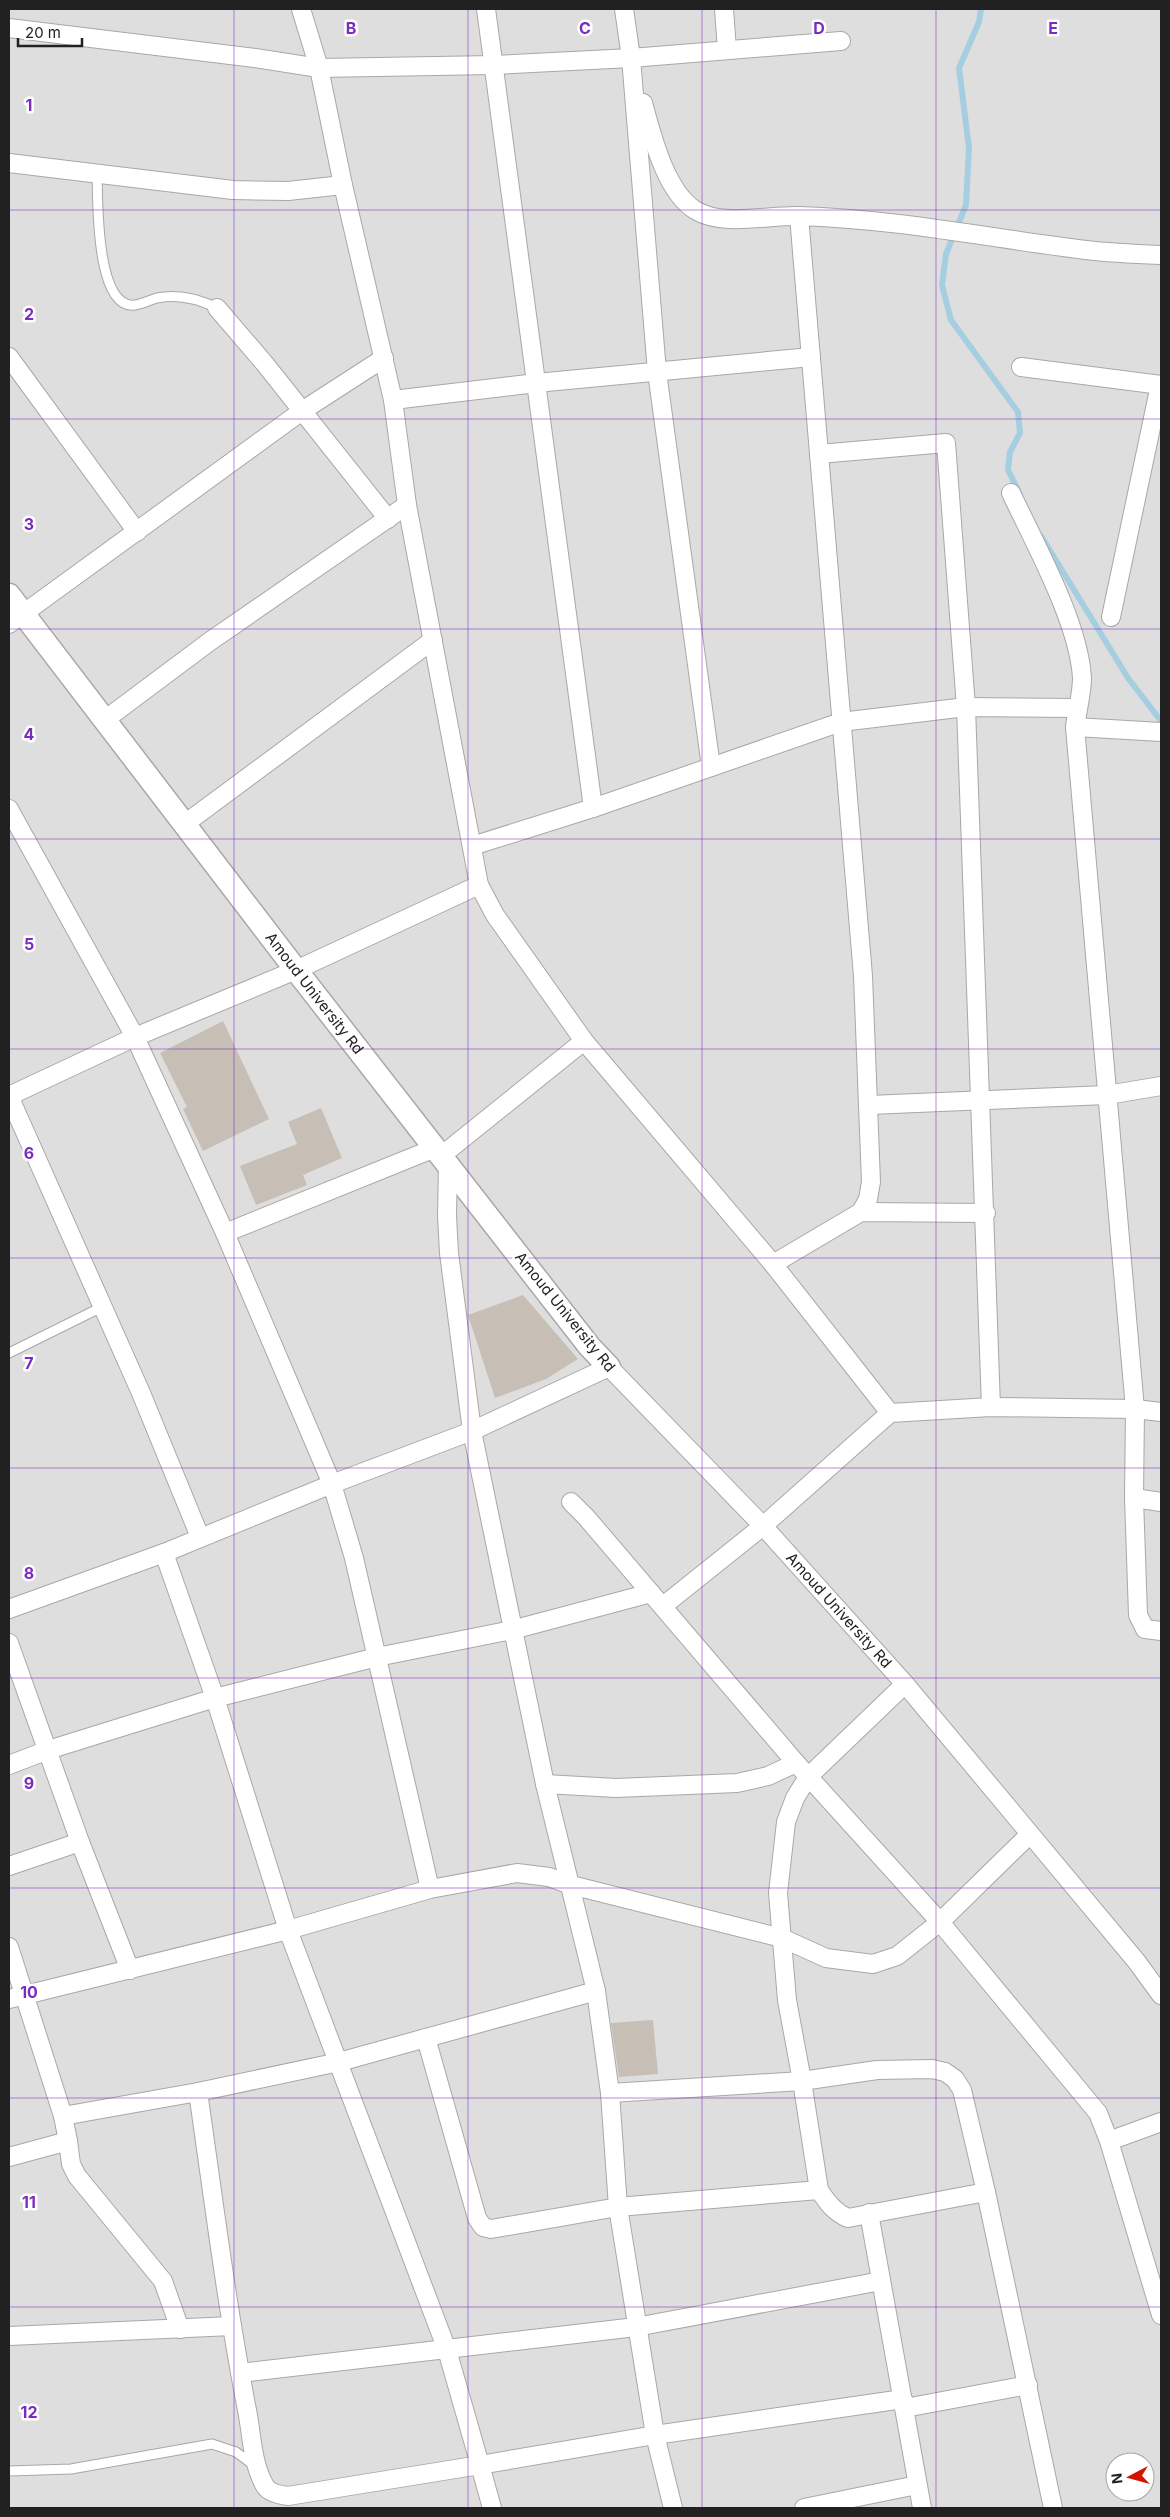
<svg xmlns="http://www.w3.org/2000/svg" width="1170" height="2517" font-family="Inter,sans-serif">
<rect width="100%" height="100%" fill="#f2efe7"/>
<path fill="#dfdede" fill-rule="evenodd" d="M9,9h1152v2499h-1152zM1115,2462h30v30h-30z"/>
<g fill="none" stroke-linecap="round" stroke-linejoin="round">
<path stroke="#a6cee1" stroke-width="6" d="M981,9l-2,13 -20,46 10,80 -3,57 -20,49 -4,31 9,35 67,92 2,21 -10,19 -2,18 12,24
M1041,536l87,142 33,43"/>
</g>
<path fill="#c7beb6" d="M223,1021l46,98 -66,32 -20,-42 4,-2 -27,-54z
M321,1108l21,50 -39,17 4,10 -51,20 -16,-39 57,-22 -9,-22z
M523,1295l55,64 -32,20 -51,19 -27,-83z
M653,2020l5,54 -39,3 -8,-54z"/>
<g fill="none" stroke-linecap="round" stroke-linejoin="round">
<defs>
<path id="service" d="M97,174c1,23 -2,136 38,131 7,-1 15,-5 22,-7 20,-4 42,1 60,10
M9,1353l93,-46
M9,2471l62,-2 141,-25 24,8 19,14"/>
<g id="minor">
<path d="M301,9l18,59 24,117 50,215 14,105 72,380 16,30 89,126 189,223 117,149"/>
<path d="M486,9l107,799"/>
<path d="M624,9l7,49 26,314 54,395"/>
<path d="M724,9l3,41"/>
<path d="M9,28l246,30 64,10 175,-3 137,-7 210,-17"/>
<path d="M643,103c9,32 22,88 52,107 27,17 73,5 104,6 96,3 191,22 287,34 25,3 50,4 75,5"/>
<path d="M9,163l224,27 55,1 55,-6"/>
<path d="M799,216l64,760 8,206 -3,17 -7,13"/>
<path d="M217,308l48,56 123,155"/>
<path d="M9,357l128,175"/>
<path d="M1021,367l140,18"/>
<path d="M393,400l143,-17 275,-26"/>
<path d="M819,454l127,-11 20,264 25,700"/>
<path d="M1011,493c24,51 68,130 71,185 0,16 -5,33 -7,49l60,682 -1,89 4,117 7,14 16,2"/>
<path d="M1111,617l49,-232"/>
<path d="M9,624l293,-213 82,-53"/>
<path d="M106,719l103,-77 198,-137"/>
<path d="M1075,727l86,5"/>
<path d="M9,809l126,228 90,196 107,251 22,74 76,331"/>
<path d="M186,823l247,-183"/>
<path d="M472,846l121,-38 248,-86 125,-15 111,1"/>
<path d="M869,1105l238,-10 54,-9"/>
<path d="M441,1156l143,-115"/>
<path d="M448,1165l-1,51 2,37 23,178 73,353 51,207 14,102 8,114 37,228 18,73"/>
<path d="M225,1233l210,-85"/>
<path d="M773,1264l88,-52 125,1"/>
<path d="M1134,1498l27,4"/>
<path d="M571,1502l15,15 210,246 144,159 158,191 11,28 52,174"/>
<path d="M200,1537l-59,-144 -132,-297 126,-59 161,-67 183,-85"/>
<path d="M164,1553l51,145 73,232 159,420 33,115 175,-30 248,-36"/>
<path d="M663,1606l100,-80 127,-113 101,-6 144,2 26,3"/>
<path id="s1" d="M9,1609l155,-56 168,-69 140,-53 137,-64 154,159 142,158 232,278 24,33"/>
<path d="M9,1643l71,199 50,128"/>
<path d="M905,1684l-97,93 -13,21 -9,24 -8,71 9,107 15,81 17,109c8,12 15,22 29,28l138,-26"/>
<path d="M9,1765l39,-15 167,-52 162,-41 135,-27 139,-37"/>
<path d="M545,1784l71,4 121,-5 31,-7 28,-13"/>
<path d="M9,1866l71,-24"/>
<path d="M9,1947l54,169 5,25 -59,16"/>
<path d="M9,1999l279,-69 142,-41 87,-16 32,4 22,8 211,53 44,20 47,6 24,-8 43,-34 89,-87"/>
<path d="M426,2038l51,180 6,9 8,2 127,-22 201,-17"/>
<path d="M198,2092c15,104 28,209 48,313 6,26 5,57 19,81 4,7 15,9 23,10l192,-31 12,43"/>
<path d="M610,2093l192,-12 75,-11 55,-1 13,3 10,7 7,11 24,102 67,316"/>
<path d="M63,2116l135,-24 141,-30 257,-71"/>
<path d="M68,2141l3,23 6,12 86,105 17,48"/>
<path d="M1109,2141l52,-19"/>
<path d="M869,2213l53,295"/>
<path d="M9,2336l223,-10"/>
<path d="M240,2373l396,-46 245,-46"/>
<path d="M905,2408l123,-23"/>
<path d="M804,2508l113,-23"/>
</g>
<g id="tertiary">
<path id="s2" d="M9,595l287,375 293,376 20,21"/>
</g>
</defs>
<use href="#service" stroke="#a8a8a8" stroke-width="11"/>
<use href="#minor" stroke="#a8a8a8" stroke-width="20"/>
<use href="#tertiary" stroke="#a8a8a8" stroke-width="25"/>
<use href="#service" stroke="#fff" stroke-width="9"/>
<use href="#minor" stroke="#fff" stroke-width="18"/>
<use href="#tertiary" stroke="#fff" stroke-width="22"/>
</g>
<path fill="none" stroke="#7b2cbf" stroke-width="1" stroke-opacity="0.55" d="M234,9v2499M468,9v2499M702,9v2499M936,9v2499M9,210h1152M9,419h1152M9,629h1152M9,839h1152M9,1049h1152M9,1258h1152M9,1468h1152M9,1678h1152M9,1888h1152M9,2098h1152M9,2307h1152"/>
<g text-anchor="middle" stroke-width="5" stroke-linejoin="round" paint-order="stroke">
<g font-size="15" fill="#212121" stroke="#fff">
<text dy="5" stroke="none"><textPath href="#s2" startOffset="502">Amoud University Rd</textPath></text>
<text transform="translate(565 1312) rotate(51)" y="5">Amoud University Rd</text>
<text dy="5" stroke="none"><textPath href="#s1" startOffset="982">Amoud University Rd</textPath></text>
</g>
</g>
<g font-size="16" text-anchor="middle" font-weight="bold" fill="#7b2cbf" stroke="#fff" stroke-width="5" stroke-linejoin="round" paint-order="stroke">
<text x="351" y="34">B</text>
<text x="585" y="34">C</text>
<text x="819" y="34">D</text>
<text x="1053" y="34">E</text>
<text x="29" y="111">1</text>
<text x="29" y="320">2</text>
<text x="29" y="530">3</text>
<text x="29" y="740">4</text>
<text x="29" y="950">5</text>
<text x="29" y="1159">6</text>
<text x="29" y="1369">7</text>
<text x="29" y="1579">8</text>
<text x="29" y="1789">9</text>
<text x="29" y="1998">10</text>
<text x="29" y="2208">11</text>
<text x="29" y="2418">12</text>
</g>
<rect width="1170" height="2517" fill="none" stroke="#212121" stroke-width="20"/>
<g transform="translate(1130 2477) rotate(264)"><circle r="24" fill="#ffffff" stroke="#a6a6a6"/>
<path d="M0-4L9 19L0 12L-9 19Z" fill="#d11300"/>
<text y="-8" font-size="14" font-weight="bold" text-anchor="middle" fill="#212121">N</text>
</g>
<path d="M18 38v8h64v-8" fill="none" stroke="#212121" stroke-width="2.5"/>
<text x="25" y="38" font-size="15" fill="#212121" stroke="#ffffff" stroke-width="4" paint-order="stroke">20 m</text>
</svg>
